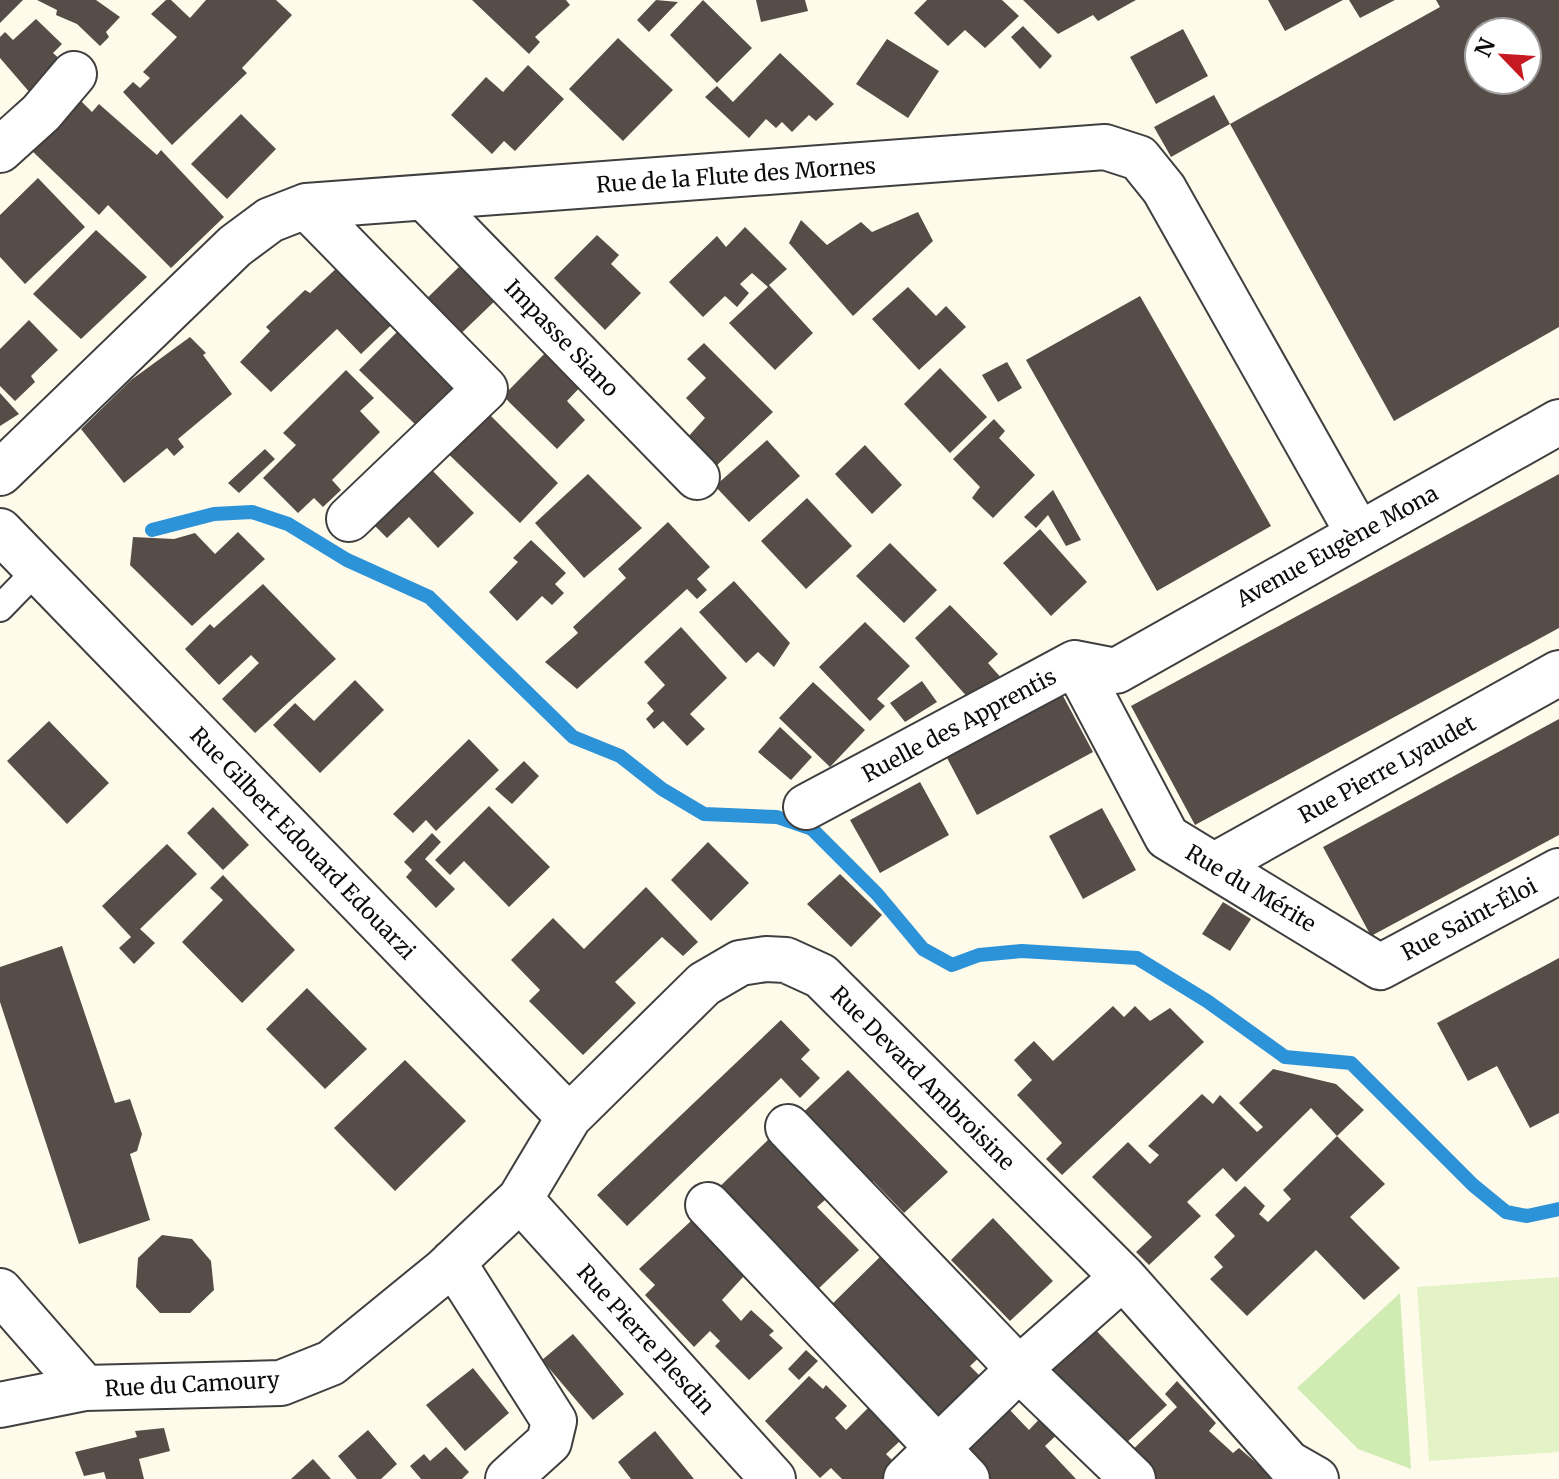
<svg xmlns="http://www.w3.org/2000/svg" width="1559" height="1479" font-family="Merriweather,serif">
<rect width="100%" height="100%" fill="#fffbeb"/>
<path fill="#d0ecb2" d="M1400,1293l11,176 -53,-20 -61,-61z"/>
<path fill="#e3f3c5" d="M1559,1277v175l-130,9 -12,-174z"/>
<g fill="none" stroke-linecap="round" stroke-linejoin="round">
<path stroke="#2d93d8" stroke-width="14" d="M152,530l62,-16 38,-2 36,12 59,36 82,37 144,140 47,19 42,33 42,25 73,3 35,12 65,65 46,55 29,16 27,-10 43,-4 115,7 70,43 78,56 66,6 122,122 33,27 21,4 32,-7"/>
</g>
<path fill="#564d48" fill-rule="evenodd" d="M0,0h23l-23,23z
M37,0h59l24,17 -14,15 3,5 -9,9 -23,-22 -21,-9 1,-5z
M166,0h5l19,18 16,-18h70l16,15 -50,53 5,5 -75,72 -49,-53 10,-10 7,6 10,-10 -7,-6 34,-35 -26,-23z
M472,0h94l4,5 -35,32 5,5 -11,12z
M656,0l22,2 -29,30 -12,-12z
M703,0l49,48 -35,35 -47,-48z
M756,0h49l3,11 -47,11z
M927,0h75l17,16 -34,32 -20,-18 -17,16 -34,-33z
M1023,0h113l-38,21 -5,-6 -35,19z
M1268,0h75l-58,31z
M1349,0h46l-35,18z
M1436,0h123v327l-165,94 -164,-297 -59,33 -17,-30 60,-32 16,29 210,-117zM1479,32h48v48h-48z
M36,19l26,25 -9,9 10,9 -32,32 -31,-36v-21l5,-5 8,8z
M1023,26l29,30 -12,13 -29,-32z
M1183,29l25,47 -52,28 -26,-47z
M618,38l55,52 -50,51 -54,-52z
M887,39l52,32 -31,47 -52,-34z
M780,53l54,51 -18,17 -7,-6 -17,17 -10,-10 -6,6 -10,-9 -17,19 -44,-41 12,-11 16,16z
M528,65l36,34 -49,52 -11,-10 -12,13 -41,-39 35,-38 17,15z
M76,96l16,16 7,-8 58,51 4,-5 63,67 -53,51 -63,-63 -9,10 -69,-66z
M241,114l35,35 -49,50 -36,-35z
M38,178l47,49 -60,57 -25,-27v-42z
M918,212l15,29 -80,75 -64,-73 12,-23 26,25 34,-23 11,10z
M745,227l42,42 -18,16 44,48 -38,37 -46,-47 39,-36 -16,-14 -12,11 9,9 -12,14 -12,-11 -22,21 -34,-35 48,-46 9,11z
M96,230l51,47 -66,62 -48,-45z
M597,235l22,20 -8,9 30,29 -36,37 -51,-52z
M464,262l35,35 -50,48 -34,-35z
M340,265l65,47 -44,42 -24,-25 -66,63 -31,-30 30,-31 -4,-4 17,-16 22,-21 5,3z
M908,287l28,29 10,-10 20,21 -47,43 -47,-51z
M1140,296l131,230 -114,65 -131,-231z
M29,320l29,30 -27,26 4,6 -20,19 -15,-15v-37z
M398,331l58,59 -37,38 -60,-58z
M190,337l16,16 -3,2 29,39 -54,45 6,8 -10,9 -7,-8 -43,35 -43,-54 50,-49z
M704,343l69,69 -60,57 -26,-31 18,-20 -19,-20 20,-20 -19,-19z
M550,348l35,34 -18,19 18,19 -28,29 -54,-53z
M1007,362l15,26 -24,14 -16,-27z
M940,368l47,49 -37,36 -46,-49z
M346,370l28,28 -14,13 20,21 -48,48 9,10 -18,17 -9,-9 -16,15 -35,-35 33,-33 -13,-12z
M0,393l19,21 -19,12z
M479,404l79,79 -38,40 -82,-79z
M994,419l11,12 -6,7 36,37 -42,43 -21,-20 8,-11 -27,-28z
M767,440l33,36 -51,46 -34,-36z
M865,445l37,40 -30,29 -37,-40z
M265,449l10,10 -36,34 -11,-10z
M427,465l47,48 -36,35 -29,-31 -22,21 -19,-19z
M588,474l54,54 -58,50 -49,-55z
M1559,474v154l-364,197 -64,-119z
M1053,490l28,50 -15,6 -18,-31 -12,13 -12,-11z
M807,498l45,48 -46,43 -45,-48z
M668,522l42,45 -13,12 10,11 -10,9 -10,-10 -110,100 -32,-27 33,-29 -5,-6 53,-49 -8,-9z
M1040,529l47,53 -36,34 -48,-53z
M238,532l27,27 -73,67 -62,-61 3,-28 41,2 21,-6 20,21z
M531,540l35,33 -11,11 9,9 -12,12 -10,-9 -25,25 -28,-29 29,-30 -5,-4z
M890,543l47,47 -33,33 -48,-47z
M734,581l56,62 -16,24 -16,-15 -12,11 -47,-51z
M263,584l73,75 -81,74 -33,-34 37,-36 -8,-8 -32,30 -34,-36 25,-25 4,4z
M950,605l48,49 -10,9 15,17 -34,19 -54,-61z
M865,622l45,44 -33,33 8,7 -15,15 -51,-54z
M681,627l46,51 -37,36 15,15 -18,17 -24,-25 -9,8 -8,-10 8,-8 -7,-8 18,-18 -21,-23z
M355,680l29,30 -64,63 -47,-48 22,-22 19,18z
M922,681l15,21 -32,20 -15,-19z
M813,682l52,48 -35,37 -51,-49z
M1062,694l31,58 -116,63 -31,-59z
M1559,719v116l-188,101 -48,-89z
M49,721l60,62 -42,41 -60,-63z
M780,727l32,30 -21,23 -33,-28z
M469,739l30,31 -63,61 -10,-11 -13,13 -20,-19z
M524,761l15,15 -27,28 -17,-15z
M920,782l29,53 -69,38 -30,-53z
M489,806l61,61 -41,40 -45,-46 -14,14 -15,-15z
M213,807l36,38 -26,25 -36,-37z
M1102,808l34,62 -53,29 -34,-63z
M432,833l9,9 -16,17 30,30 -19,19 -30,-31 6,-7 -8,-8z
M708,842l41,41 -38,38 -40,-41z
M167,844l30,30 -57,55 15,14 -21,21 -15,-16 12,-11 -29,-31z
M840,874l42,41 -31,32 -44,-43z
M223,875l72,75 -53,53 -60,-61 41,-42 -13,-12z
M646,887l52,55 -15,14 -21,-19 -30,29 -17,16 21,21 -53,52 -54,-54 11,-11 -29,-30 42,-42 31,31z
M1223,902l28,17 -21,32 -28,-17z
M62,946l53,157 15,-4 12,35 -5,17 -7,3 20,66 -71,24 -79,-242v-35z
M1559,958v155l-29,15 -33,-62 -29,15 -31,-58z
M307,988l60,61 -42,40 -59,-60z
M1113,1006l11,11 11,-11 15,15 20,-13 34,34 -142,133 -16,-16 16,-16 -45,-48 15,-15 -18,-20 20,-19 19,20z
M781,1020l29,30 -9,9 19,19 -20,20 -19,-20 -154,148 -30,-31z
M405,1060l61,61 -71,70 -61,-63z
M1273,1069l63,15 28,26 -27,26 -26,-28 -75,74 -13,-14 -36,34 14,14 -52,49 -13,-13 16,-15 -60,-60 36,-35 22,22 9,-9 -11,-9 54,-52 11,10 7,-9 37,37 6,-5 -24,-24z
M848,1070l100,102 -44,41 -31,-32 -11,11 -69,-70z
M774,1134l59,59 -16,14 42,43 -43,41 -107,-94z
M1337,1136l48,48 -35,33 50,51 -36,32 -48,-50 -69,66 -37,-37 13,-12 -9,-10 21,-21 -20,-21 30,-29 20,20 -6,8 9,8 23,-23 -8,-9z
M993,1218l60,63 -43,40 -59,-61z
M691,1221l53,55 -22,24 19,21 10,-11 23,21 -5,4 14,13 -34,32 -34,-34 5,-5 -10,-10 -16,16 -49,-52 10,-10 -16,-16z
M162,1235l30,4 19,22 3,29 -24,23h-30l-24,-26 2,-29z
M885,1252l99,101 -14,13 11,11 -41,41 -116,-106z
M1091,1325l76,80 -42,39 -75,-78z
M573,1334l51,60 -31,26 -51,-60z
M806,1350l12,11 -19,19 -11,-11z
M473,1368l36,45 -44,38 -39,-46z
M809,1376l14,13 3,-4 21,21 -12,12 11,12 22,-22 32,33 -14,13 12,12 -14,13h-42l-11,-11 -11,10 -55,-57z
M1177,1381l39,42 -7,8 24,22 6,-5 36,31h-132l-21,-19 55,-53 -12,-13z
M1004,1404l25,26 20,-21 17,17 -21,20 31,33h-93l6,-6 -27,-29z
M164,1428l6,23 -31,8 5,20h-38l-2,-7 -20,4 -9,-24 62,-15 -2,-6z
M368,1430l29,34 -16,15h-24l-19,-23z
M655,1431l39,48h-63l-13,-17z
M446,1447l23,25 -7,7h-41l-11,-13 14,-12 6,7z
M313,1459l18,20h-40z"/>
<g fill="none" stroke-linecap="round" stroke-linejoin="round">
<defs>
<path id="service" d="M0,608l38,-39"/>
<path id="minor" d="M0,150l41,-37 33,-39
M426,199l271,278
M306,206l179,183 -136,130
M0,473l235,-227 35,-26 36,-14 799,-59 34,11 25,31 194,344
M0,531l569,586
M1075,663l92,174 213,130 179,-96
M806,807l269,-144 41,8 443,-249
M1215,865l344,-192
M788,1127l231,242 114,110
M520,1199l253,280
M708,1205l259,274
M453,1262l101,159 -5,21 -41,37
M0,1291l85,97
M0,1405l85,-17 196,-5 50,-20 114,-93 75,-71 49,-82 135,-133 36,-21 26,-4 20,1 35,16 302,301 165,186 28,16
M906,1479l113,-110 104,-92"/>
</defs>
<use href="#service" stroke="#3f3f3f" stroke-width="30"/>
<use href="#minor" stroke="#3f3f3f" stroke-width="48"/>
<use href="#service" stroke="#fff" stroke-width="26"/>
<use href="#minor" stroke="#fff" stroke-width="44"/>
</g>
<g text-anchor="middle" stroke-width="8" stroke-linejoin="round" paint-order="stroke">
<g font-size="22" fill="#0c0c0c" stroke="#fff">
<text transform="translate(736 175) rotate(-4)" y="8">Rue de la Flute des Mornes</text>
<text transform="translate(562 338) rotate(46)" y="8">Impasse Siano</text>
<text transform="translate(1337 546) rotate(-29)" y="8">Avenue Eugène Mona</text>
<text transform="translate(959 725) rotate(-28)" y="8">Ruelle des Apprentis</text>
<text transform="translate(1387 769) rotate(-29)" y="8">Rue Pierre Lyaudet</text>
<text transform="translate(303 843) rotate(46)" y="8">Rue Gilbert Edouard Edouarzi</text>
<text transform="translate(1251 888) rotate(31)" y="8">Rue du Mérite</text>
<text transform="translate(1469 919) rotate(-28)" y="8">Rue Saint-Éloi</text>
<text transform="translate(923 1078) rotate(45)" y="8">Rue Devard Ambroisine</text>
<text transform="translate(646 1339) rotate(48)" y="8">Rue Pierre Plesdin</text>
<text transform="translate(192 1384) rotate(-3)" y="8">Rue du Camoury</text>
</g>
</g>
<g transform="translate(1503 56) rotate(295)"><circle r="38" fill="#ffffff" stroke="#9e9e9e" stroke-width="2"/>
<path d="M0-6L14 30L0 20L-14 30Z" fill="#c71921"/>
<text y="-12" font-size="22" font-weight="bold" text-anchor="middle" fill="#0c0c0c">N</text>
</g>
</svg>
